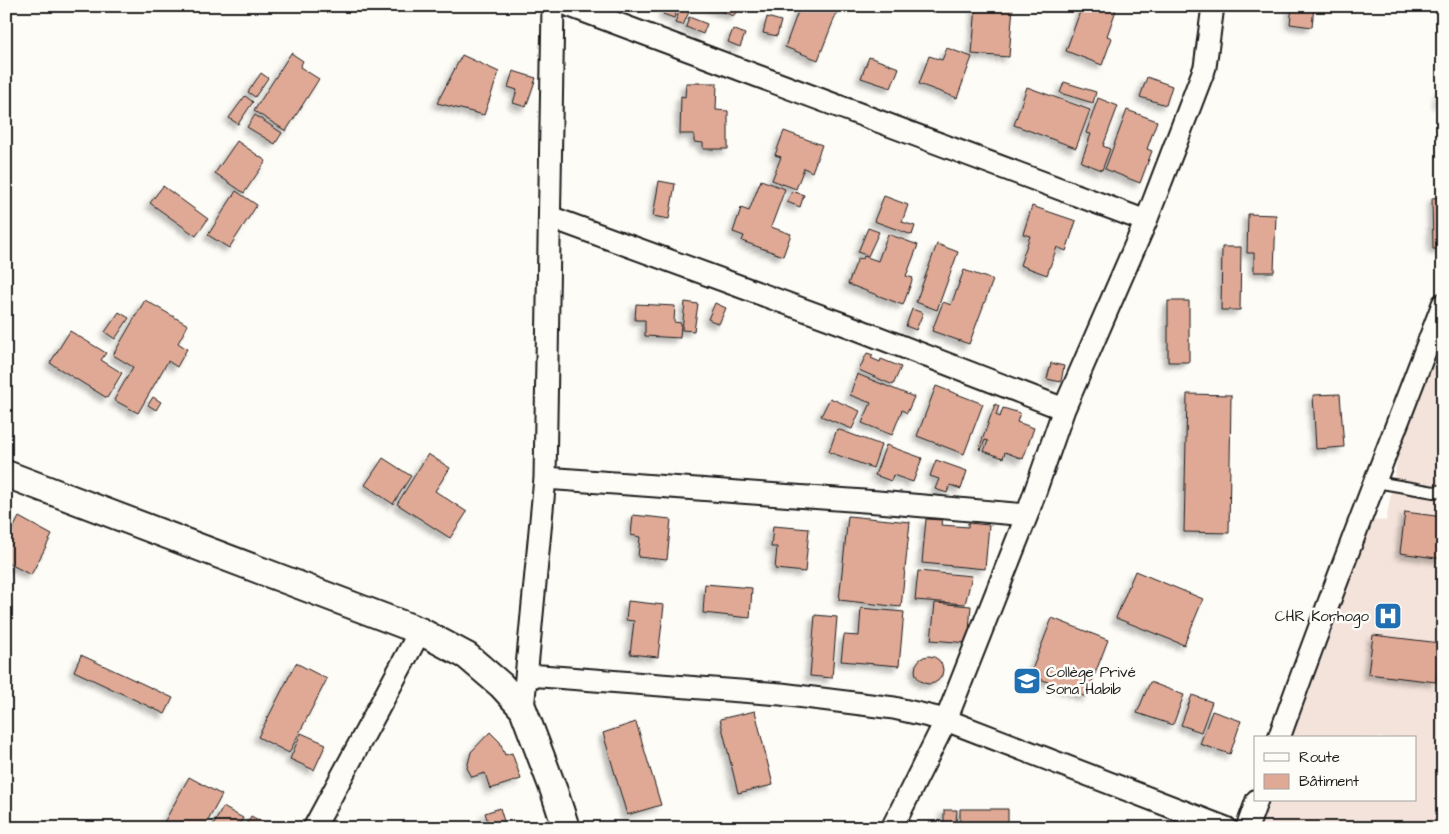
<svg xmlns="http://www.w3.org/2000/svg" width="1449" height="834" font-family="'Architects Daughter',sans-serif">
<defs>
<filter id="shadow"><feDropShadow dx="-4.5" dy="4.5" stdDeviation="2.5" flood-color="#0004"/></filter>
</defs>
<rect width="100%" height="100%" fill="#fdfcf7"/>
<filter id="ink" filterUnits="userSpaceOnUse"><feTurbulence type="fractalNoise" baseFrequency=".02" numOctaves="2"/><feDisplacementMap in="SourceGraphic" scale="10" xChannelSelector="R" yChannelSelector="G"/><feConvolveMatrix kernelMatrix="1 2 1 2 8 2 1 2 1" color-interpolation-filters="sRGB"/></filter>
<g filter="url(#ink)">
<path fill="#f4e3da" d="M1443,326v502h-188l11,-28h149v-62h-125l77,-218 19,1 16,-87z"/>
<path fill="#dfa996" stroke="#1c1c1c" filter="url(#shadow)" d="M666,6h13l-5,12 -11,-4z
M706,6h32l-4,10z
M800,6h30l8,3 -20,51 -33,-13z
M976,6h37l-4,51 -37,-3z
M1082,6h23l11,4 -9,26 5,2 -10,27 -36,-14z
M1292,6h22l-2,21 -22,-3z
M680,9l9,3 -6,13 -8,-2z
M689,17l18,7 -4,10 -17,-7z
M767,17l14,4 -4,15 -14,-3z
M733,29l12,5 -5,13 -12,-5z
M947,48l25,9 -15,41 -38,-14 10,-28 13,4z
M291,53l12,8 -3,6 19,12 -33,52 -32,-20z
M462,55l37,17 -15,43 -47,-12z
M869,57l30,11 -8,20 -30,-10z
M513,71l23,7 -10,29 -13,-4 4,-13 -9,-3z
M261,73l7,5 -13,19 -7,-5z
M1147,77l25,9 -6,19 -26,-8z
M1064,82l32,10 -3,11 -33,-10z
M686,83h31l-1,27 12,1v38h-25v-6l-9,-1v-8h-14l1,-38 4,1z
M1027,87l63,23 -14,38 -62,-23z
M1440,90h3v14l-5,-1z
M245,96l8,6 -15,22 -9,-6z
M1098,98l20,8 -15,40 7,3 -8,21 -21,-8 10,-28 -5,-1z
M1127,110l30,11 -10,28 5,2 -12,32 -35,-14z
M255,115l27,18 -7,11 -28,-17z
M784,131l38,14 -10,27 -8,-4 -8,21 -24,-9 9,-23 -6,-2z
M237,141l29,20 -22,32 -29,-20z
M761,180l24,9 -14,38 20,7 -8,22 -41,-15 2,-5 -11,-4 8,-24 8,3z
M659,181l16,3 -6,35 -16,-3z
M163,186l45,33 -12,17 -46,-33z
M236,191l21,14 -28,43 -21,-13z
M792,191l12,4 -4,12 -13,-5z
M884,196l24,9 -6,17 13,4 -3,9 -38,-14z
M1443,197v52h-10l-1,-51z
M1032,206l44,15 -10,30 -9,-4 -10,28 -27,-10 10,-29 -7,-2z
M1248,214l28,1 -2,57h-20v-19h-7z
M868,228l11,4 -11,24 -10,-4z
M888,234l30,11 -12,31 7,2 -10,27 -55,-21 10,-26 5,1 1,-3 14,5z
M937,244l21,8 -21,58 -21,-8z
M1222,247h19l-1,63h-19z
M964,270l29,10 -24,64 -37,-13 11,-29 8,3z
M145,300l43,25 -10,18 9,6 -10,18 -9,-6 -30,52 -24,-13 19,-33 -20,-12z
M1168,301h21v61h-21z
M685,302l13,2 -4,27 -12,-1z
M715,303l11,5 -7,16 -11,-5z
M636,304l39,2 -1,16 7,1 -1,15 -35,-2v-16h-10z
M912,309l11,4 -7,17 -10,-4z
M119,312l10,6 -14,21 -10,-7z
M70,331l36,22 -5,7 21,13 -15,25 -57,-35z
M867,353l6,2 -2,3 9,4 1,-3 20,8 -8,18 -34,-15z
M1051,363l13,3 -3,16 -14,-3z
M857,374l57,23 -7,16 -5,-3 -10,25 -30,-12 9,-20 -21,-8z
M936,386l47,18 -19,50 -47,-18z
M1187,394l44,1 -2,138 -45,-1z
M1340,394l4,53 -28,2 -3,-54z
M153,397l8,5 -5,8 -8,-5z
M830,398l30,13 -8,18 -31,-13z
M995,404l4,2 -3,9 4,2 3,-9 17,5 -3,9 17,6 -11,31 -18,-7 -2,6 -19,-7 4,-10 -3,-1 -4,10 -2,-1z
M837,429l44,16 -8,23 -44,-16z
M886,445l36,13 -9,24 -20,-7 -2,6 -16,-6z
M428,454l22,14 -15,23 32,21 -17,26 -53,-34z
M383,458l28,18 -18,28 -28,-19z
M936,460l31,11 -6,18 -11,-4 -3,8 -12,-4 4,-10 -9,-3z
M1405,512l38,5v42l-43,-6z
M633,515l38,4 -4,41 -29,-3 2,-20 -9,-2z
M848,516l62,6 -9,85 -62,-7z
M19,517l33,18 -21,40 -25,-13v-20z
M926,519l16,1 -1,5 27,2v-4l21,2 -4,44 -63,-6z
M773,526l36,3 -4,43 -30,-3 2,-22h-6z
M918,571l54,5 -7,28 -50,-4z
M1135,571l68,28 -19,46 -68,-27z
M705,584l47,4 -2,30 -47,-5z
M628,601l36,4 -6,52 -28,-3 4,-33 -8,-1z
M935,603l36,3 -3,37 -37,-3z
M861,608l43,4 -5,54 -58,-5 3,-26 15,1z
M815,615l22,2 -5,61 -22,-2z
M1052,618l56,22 -22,57 -56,-22z
M1373,635l67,8 -4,39 -68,-8z
M81,655l92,43 -8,16 -91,-43z
M915 670a14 14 0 1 1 28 0a14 14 0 1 1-28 0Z
M296,663l31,16 -38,74 -31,-16z
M1150,682l34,13 -11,30 -36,-12z
M1192,695l20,7 -11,30 -20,-7z
M755,711l18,74 -35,8 -18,-74z
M1212,711l29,10 -11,33 -30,-10z
M636,722l25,83 -34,10 -24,-82z
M490,732l10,10 5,13 7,-2 9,26 -31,10 -5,-16 -13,4 -5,-9 4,-16z
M301,733l25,11 -12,26 -24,-11z
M189,777l33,18 -18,33h-43z
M223,807l20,11 -5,10h-26z
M500,808l6,20h-16l-5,-15z
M960,809h48v17l-48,-1z
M944,810h13l-1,12h-4v5h-8z
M251,816l23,12h-29z"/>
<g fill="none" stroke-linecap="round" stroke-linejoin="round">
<defs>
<path id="service" d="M1376,482l58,10 9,-2"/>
<path id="minor" d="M570,6l576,215
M550,217l304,111 210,81
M545,478l333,24 149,13
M528,675l253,19 113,14 52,12 280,108
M523,709l22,-231 8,-472
M1279,738c52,-146 109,-289 164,-434
M314,828l106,-197
M892,828l54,-108 81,-205 37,-106 82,-188 59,-154 8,-61
M1247,828l10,-28"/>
<path id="tertiary" d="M6,474l414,157 47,25 34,29 22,24 31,82 12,37"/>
</defs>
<use href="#service" stroke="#1c1c1c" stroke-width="14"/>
<use href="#minor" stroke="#1c1c1c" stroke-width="25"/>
<use href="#tertiary" stroke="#1c1c1c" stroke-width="30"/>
<use href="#service" stroke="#fdfcf7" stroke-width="10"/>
<use href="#minor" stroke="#fdfcf7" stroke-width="21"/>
<use href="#tertiary" stroke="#fdfcf7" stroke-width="26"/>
</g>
</g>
<defs>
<symbol id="hospital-square" viewBox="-11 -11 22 22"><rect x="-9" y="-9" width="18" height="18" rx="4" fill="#1f6fb2" stroke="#fdfcf7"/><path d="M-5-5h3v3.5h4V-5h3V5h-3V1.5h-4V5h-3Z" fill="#fff"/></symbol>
<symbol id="school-square" viewBox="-11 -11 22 22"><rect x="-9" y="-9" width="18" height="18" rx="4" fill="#1f6fb2" stroke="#fdfcf7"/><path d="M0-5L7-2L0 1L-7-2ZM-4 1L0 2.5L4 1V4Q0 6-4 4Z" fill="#fff"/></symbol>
</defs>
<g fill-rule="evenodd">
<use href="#hospital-square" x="1372" y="600" width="32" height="32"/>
<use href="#school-square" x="1011" y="665" width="32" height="32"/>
</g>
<g text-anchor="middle" stroke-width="5" stroke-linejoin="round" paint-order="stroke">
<g font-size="15" fill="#1c1c1c" stroke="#fdfcf7" text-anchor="end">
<text x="1369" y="621">CHR Korhogo</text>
<text x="1046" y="677" text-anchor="start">Collège Privé<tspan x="1046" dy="17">Sona Habib</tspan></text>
</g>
</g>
<rect width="1449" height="834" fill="none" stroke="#fdfcf7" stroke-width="25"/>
<rect x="12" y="12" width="1424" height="809" fill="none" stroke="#1c1c1c" stroke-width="2" filter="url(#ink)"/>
<rect x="1254" y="736" width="162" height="65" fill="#fdfcf7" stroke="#a3a29f"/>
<rect x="1264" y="753" width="25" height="8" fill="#fdfcf7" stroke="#a3a29f"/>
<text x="1299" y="762" font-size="15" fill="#1c1c1c">Route</text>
<rect x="1264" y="774" width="25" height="15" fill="#dfa996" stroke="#a3a29f"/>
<text x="1299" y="786" font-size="15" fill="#1c1c1c">Bâtiment</text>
</svg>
